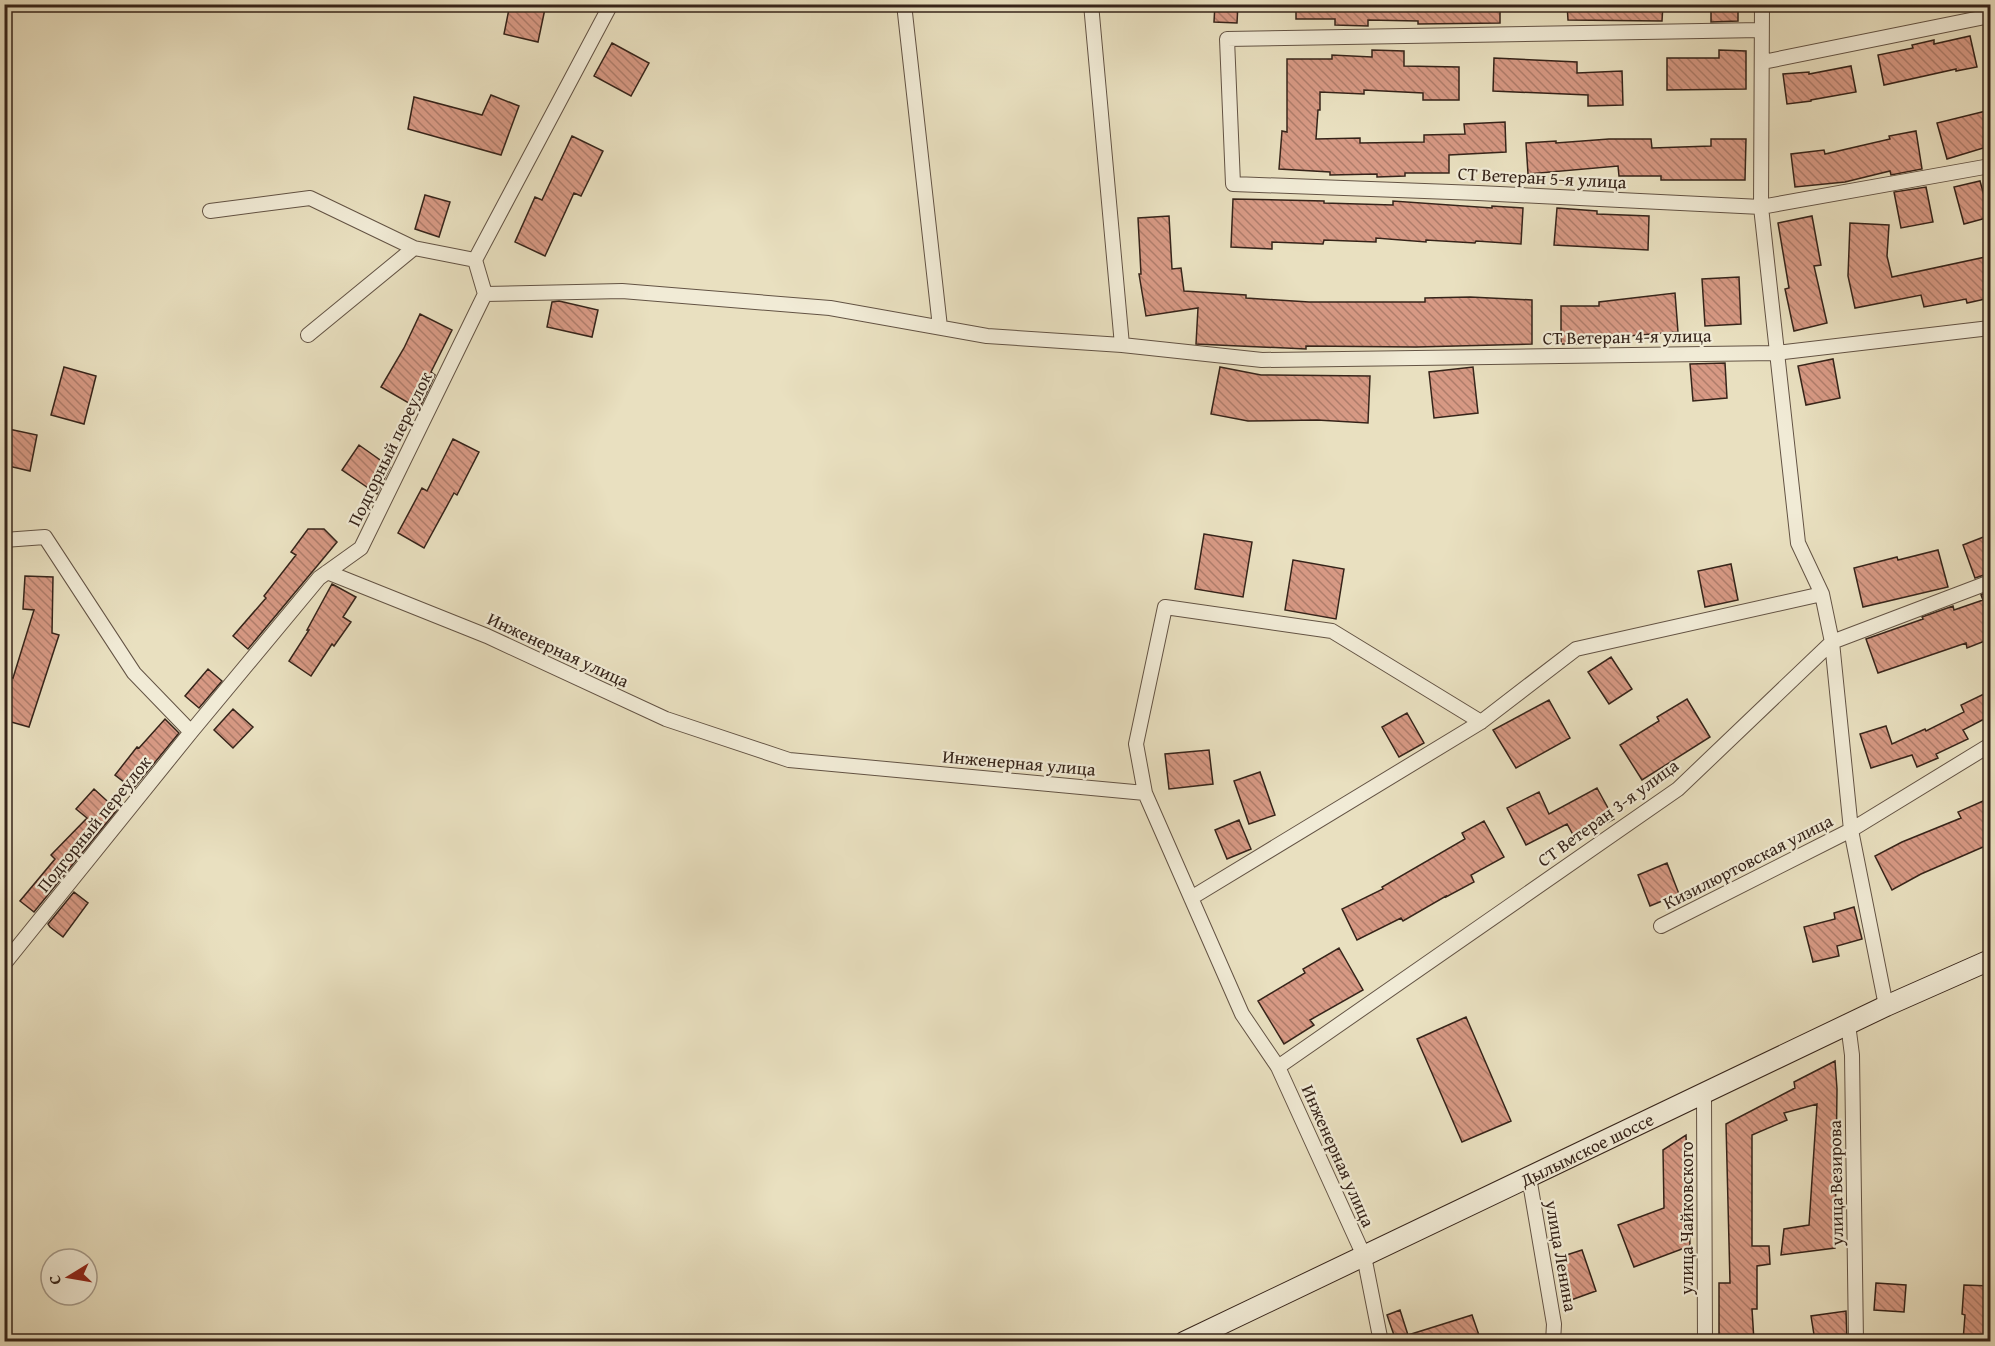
<svg xmlns="http://www.w3.org/2000/svg" width="1995" height="1346" font-family="'Gentium Book Plus',serif">
<defs>
<pattern id="building-back-hatch" width="6" height="6" patternUnits="userSpaceOnUse" patternTransform="scale(1.5)"><rect width="6" height="6" fill="#d79984"/><path d="M-1 5l2 2M0 0l6 6M5-1l2 2" fill="none" stroke="#af7d6b"/></pattern>
</defs>
<rect width="100%" height="100%" fill="#e9e0c0"/>
<filter id="stains"><feTurbulence type="fractalNoise" baseFrequency=".00333" numOctaves="4"/><feColorMatrix values="0 0 0 0 .2 0 0 0 0 .09 0 0 0 0 .02 0 0 0 .5 -.17"/></filter>
<radialGradient id="worn" r=".72"><stop offset=".6" stop-color="#630" stop-opacity="0"/><stop offset="1" stop-color="#630" stop-opacity=".3"/></radialGradient>
<path fill="url(#building-back-hatch)" stroke="#36241a" stroke-width="1.5" d="M510,4h36l-8,38 -34,-8z
M1215,4h23l-1,19 -23,-1z
M1296,4h204v19l-82,1v-3l-50,-1v6l-33,-1v-6h-39z
M1567,4h96l-1,17 -94,-1z
M1711,4h27v17l-27,1z
M1970,36l7,31 -21,4v-2l-72,16 -6,-30 35,-7 -1,-3 22,-5v4z
M612,43l37,20 -18,33 -37,-20z
M1372,50l32,1v15l55,1v33h-36v-7l-59,-3v4l-44,-2v18h-2l-2,29 44,-1v5l64,-1v-7l41,-1 -1,-10 41,-2 1,30 -57,3v18h-44v3l-28,1v-3l-47,1v-3l-51,-3 3,-38 5,1v-73h45v-4l40,2z
M1719,50l27,1v38l-79,1v-32h52z
M1494,58l83,4v11l45,-2 1,34 -35,1v-11l-95,-4z
M1851,66l5,26 -45,8v1l-24,3 -4,-30 26,-2v2z
M491,95l28,11 -18,49 -93,-26 6,-32 68,18z
M1990,110v36l-43,13 -10,-36z
M1916,131l6,38 -31,6 -1,-4 -45,11 -50,5 -4,-33 33,-4 1,4 65,-15 -1,-3z
M572,136l31,15 -22,45 -7,-3 -29,63 -30,-14 20,-45 7,3z
M1609,139h42l1,9 59,-2v-7h35l-1,41h-84v-4h-42l-1,-10 -90,8 -2,-31 30,-2v2z
M1980,181l10,36 -26,7 -10,-37z
M1926,187l7,35 -32,6 -7,-36z
M425,195l25,7 -11,35 -24,-8z
M1233,199l91,2v2l69,2v-4l99,7v-2l31,2 -2,36 -45,-3 -1,2 -49,-3v2l-50,-4v4l-52,-2 -1,4 -51,-2v7l-41,-2z
M1557,208l40,3v3l52,2 -1,34 -94,-5z
M1169,216l3,53 9,-1 3,23 62,4v3l63,4h116v-4l45,-1 62,3v44l-116,3 -110,-1v3l-110,-5 2,-36 -52,8 -7,-42h2l-3,-56z
M1812,216l9,49 -7,1 13,57 -33,8 -9,-42 4,-1 -11,-65z
M1850,223l39,2 -2,31 5,21 98,-21v42l-23,5 -1,-4 -42,8 -3,-12 -66,13 -7,-32z
M1739,277l2,47 -36,2 -3,-47z
M1675,293l3,39 -88,7v5h-29v-38h38v-4z
M559,301l39,9 -6,27 -45,-10 5,-25z
M420,314l32,16 -21,42 4,3 -16,34 -38,-22 23,-39z
M1833,359l7,39 -34,7 -8,-39z
M1725,363l2,35 -34,3 -3,-37z
M64,367l32,9 -12,48 -33,-9z
M1220,367l41,8 109,1 -2,47 -51,-3 -69,1 -37,-7z
M1473,367l5,46 -44,5 -5,-46z
M4,428l33,7 -7,36 -26,-6z
M453,439l26,13 -22,43 -3,-2 -30,55 -26,-15 24,-45 5,3z
M359,445l31,22 -13,27 -35,-24z
M308,529h16l13,13 -89,107 -15,-13 33,-38 -2,-2 32,-41 -5,-3z
M1204,534l48,8 -9,55 -48,-8z
M1986,536l4,11v26l-15,5 -12,-33z
M1938,550l10,37 -85,20 -9,-39 43,-11 1,3z
M1293,560l51,9 -8,50 -51,-9z
M1731,564l7,36 -33,7 -7,-36z
M25,576l28,1 -1,56 7,2 -30,92 -25,-7v-44l9,2 21,-68 -11,-1z
M332,584l24,13 -13,20 8,5 -17,24 -2,-2 -21,32 -22,-15 20,-31h-2z
M1990,591v48l-23,9 -1,-5 -88,30 -12,-34 57,-20 -1,-2 31,-11 1,4 29,-10 -2,-5z
M1611,657l21,32 -23,15 -21,-32z
M208,669l14,12 -23,27 -14,-12z
M1986,693l4,8v15l-27,14 5,9 -32,15 2,4 -21,9 -5,-12 -41,13 -11,-34 26,-8 6,18 33,-15 1,2 38,-19 -3,-7z
M1687,699l23,38 -68,43 -22,-35 39,-24 -2,-4z
M1549,700l21,38 -54,30 -23,-38z
M233,709l20,18 -20,21 -19,-18z
M1407,713l17,30 -25,14 -17,-30z
M165,719l14,14 -46,56 -18,-14 22,-28 2,1z
M1209,750l4,34 -44,5 -4,-35z
M1260,772l15,43 -26,9 -15,-43z
M1597,788l17,31 -38,21 -9,-16 -41,21 -19,-37 32,-16 10,22z
M94,789l23,21 -83,102 -14,-11 35,-42 -4,-4 36,-37 -11,-9z
M1990,798v46l-69,30 -29,16 -17,-34 27,-14 59,-24 -3,-6z
M1239,820l12,29 -24,10 -12,-29z
M1484,821l20,36 -33,18 3,7 -28,15v-1l-43,25 -2,-3 -44,22 -15,-31 41,-20 -1,-2 83,-48 -3,-6z
M1667,863l12,31 -29,12 -12,-31z
M74,892l14,11 -25,34 -13,-10 -2,-3z
M1854,907l8,32 -25,7 2,10 -26,6 -9,-35 31,-8 -1,-6z
M1339,948l24,42 -53,30 4,5 -30,19 -26,-43 47,-28 -2,-4z
M1466,1017l45,104 -49,21 -45,-103z
M1835,1061l2,28 -2,159 -54,7 3,-26 25,-4 8,-121 -33,9 3,7 -35,15v111h17l1,18 -13,2v43h-5l2,32h-35v-58h11l-4,-159 69,-36 -1,-6z
M1686,1135l4,111 -56,21 -16,-42 46,-17 -1,-58z
M1582,1250l14,41 -25,9 -14,-42z
M1876,1283l30,2 -2,27 -30,-2z
M1964,1285l26,1v55h-27l2,-26 -3,-1z
M1400,1310l8,25 64,-20 9,26h-85l-9,-26z
M1846,1311l1,30h-32l-4,-25z"/>
<g fill="none" stroke-linecap="round" stroke-linejoin="round">
<defs>
<path id="street" d="M904,4l36,323
M1091,4l31,341
M1762,4l-1,203 37,336 24,51 10,48 19,188 35,176
M1761,30l-534,9 6,145 245,9 283,14 229,-41
M1763,62l227,-46
M210,211l100,-13 104,50 61,12
M485,294l137,-3 208,17 157,28 135,9 140,15 514,-7 214,-25
M308,335l106,-87
M4,540l41,-3 89,136 57,59
M327,572l160,64 179,83 123,41 356,33 97,221 36,53 86,189 17,86
M1145,793l-9,-49 29,-137 167,24 149,91
M1191,898l290,-176 95,-73 246,-55
M1661,926l190,-96 139,-85
M4,964l187,-232 128,-154 42,-30 124,-254 -10,-34 136,-256
M1848,1024l4,31 4,287
M1278,1067l400,-278 154,-147 158,-60
M1704,1094l1,248
M1529,1177l25,147 -1,18"/>
<path id="secondary" d="M1184,1342l702,-336 104,-46"/>
</defs>
<use href="#street" stroke="#635344" stroke-width="16"/>
<use href="#secondary" stroke="#36241a" stroke-width="22"/>
<use href="#street" stroke="#f1ebd6" stroke-width="14"/>
<use href="#secondary" stroke="#f1ebd6" stroke-width="20"/>
</g>
<g text-anchor="middle" stroke-width="4.5" stroke-linejoin="round" paint-order="stroke">
<g font-size="18" fill="#36241a" stroke="#f1ebd6">
<text transform="translate(1542 178) rotate(3)" y="6">СТ Ветеран 5-я улица</text>
<text transform="translate(1627 337) rotate(-1)" y="6">СТ Ветеран 4-я улица</text>
<text transform="translate(390 449) rotate(-64)" y="6">Подгорный переулок</text>
<text transform="translate(558 650) rotate(25)" y="6">Инженерная улица</text>
<text transform="translate(1019 763) rotate(5)" y="6">Инженерная улица</text>
<text transform="translate(1608 813) rotate(-36)" y="6">СТ Ветеран 3-я улица</text>
<text transform="translate(94 824) rotate(-51)" y="6">Подгорный переулок</text>
<text transform="translate(1748 862) rotate(-27)" y="6">Кизилюртовская улица</text>
<text transform="translate(1587 1150) rotate(-26)" y="6">Дылымское шоссе</text>
<text transform="translate(1338 1156) rotate(66)" y="6">Инженерная улица</text>
<text transform="translate(1836 1183) rotate(-91)" y="6">улица Везирова</text>
<text transform="translate(1687 1218) rotate(-90)" y="6">улица Чайковского</text>
<text transform="translate(1561 1256) rotate(80)" y="6">улица Ленина</text>
</g>
</g>
<rect width="1995" height="1346" fill="none" stroke="#e9e0c0" stroke-width="24"/>
<rect x="6" y="6" width="1983" height="1334" fill="none" stroke="#36241a" stroke-width="3"/>
<rect x="12" y="12" width="1971" height="1322" fill="none" stroke="#36241a" stroke-width="1.5"/>
<g transform="translate(69 1277) rotate(259)"><circle r="28" fill="#f1ebd6" stroke="#a69b8b" stroke-width="1.5"/>
<path d="M0-4.5L10 22L0 15L-10 22Z" fill="#8f2418"/>
<text y="-9" font-size="16" font-weight="bold" text-anchor="middle" fill="#36241a">С</text>
</g>
<rect width="100%" height="100%" filter="url(#stains)"/>
<rect width="100%" height="100%" fill="url(#worn)"/>
</svg>
